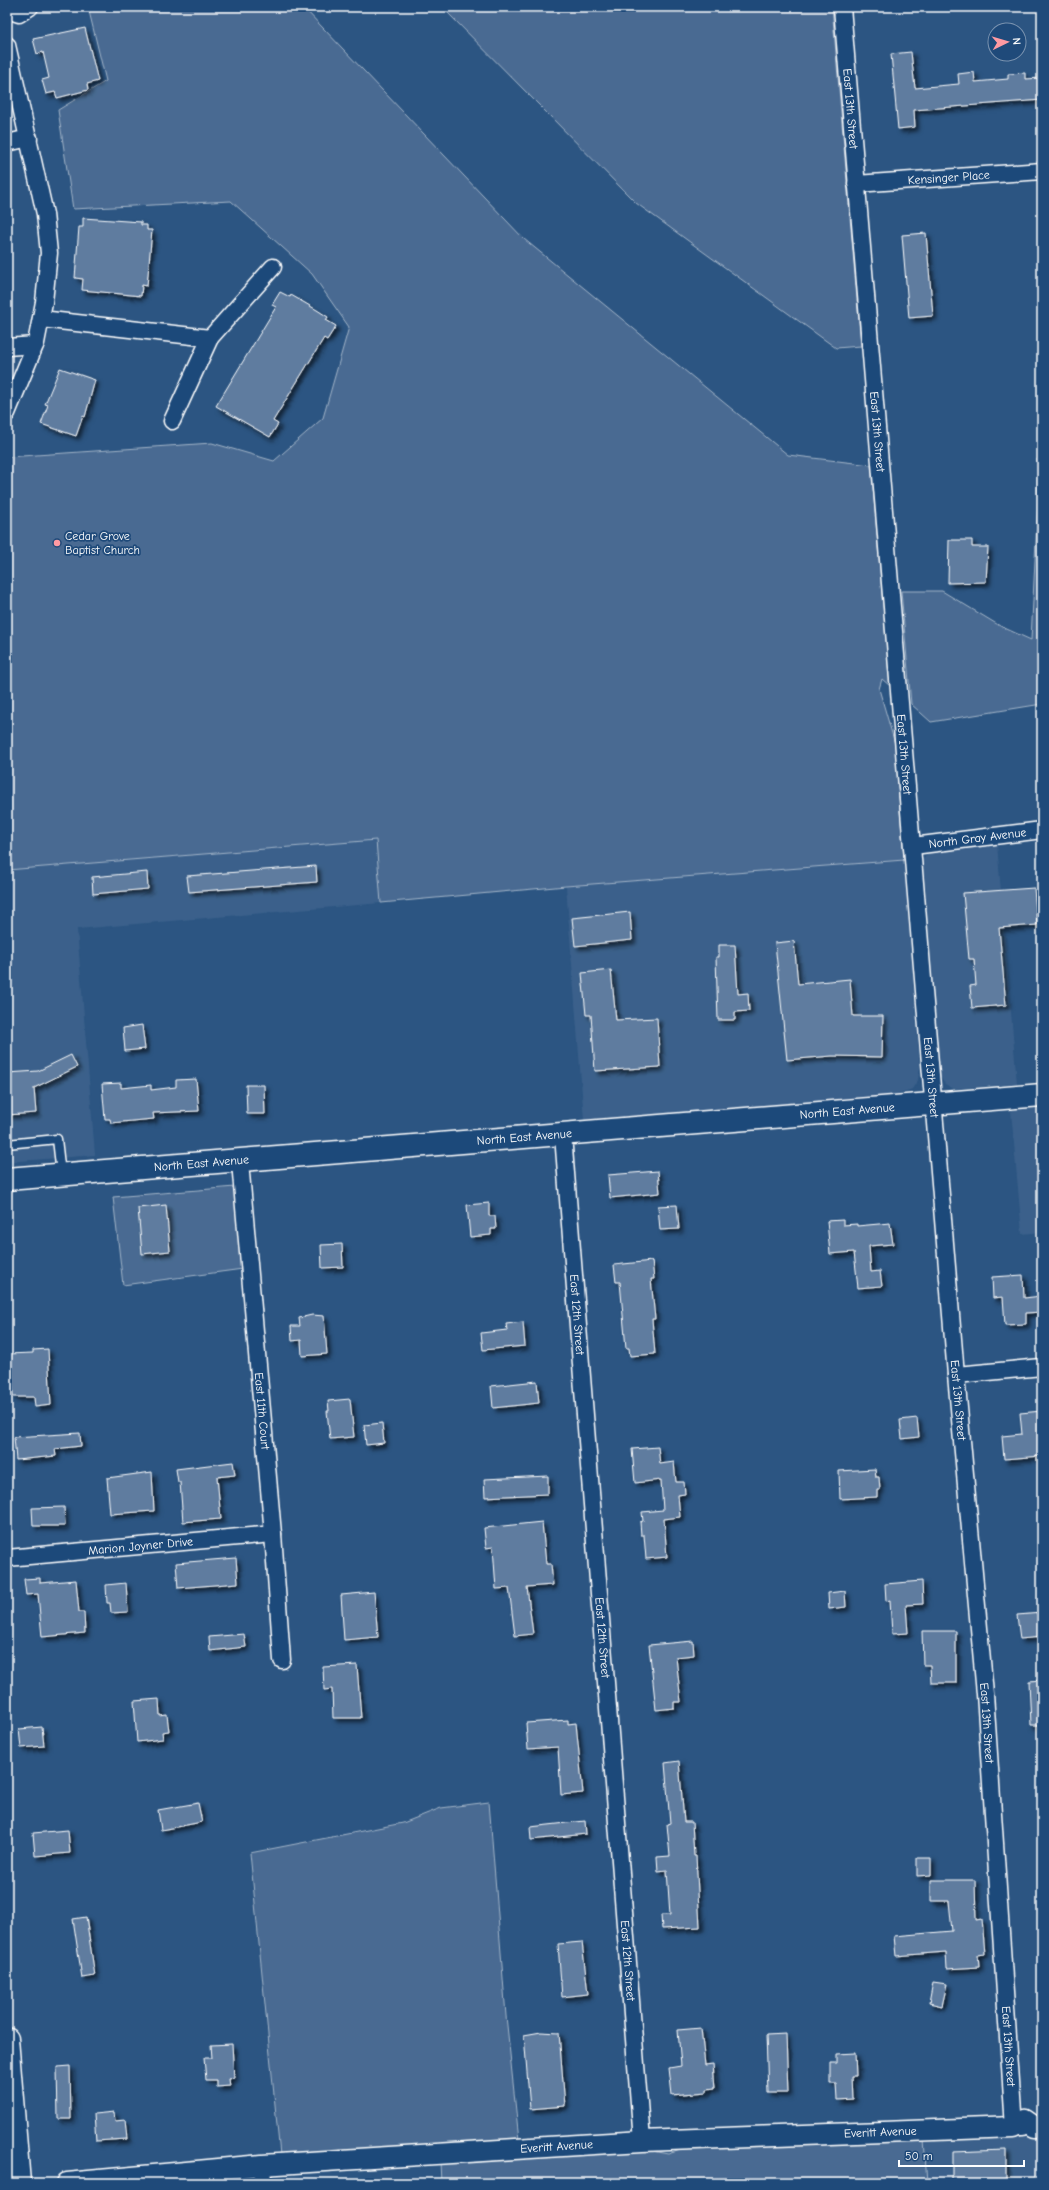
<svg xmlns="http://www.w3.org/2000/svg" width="1049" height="2190" font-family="'Comic Neue',sans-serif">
<defs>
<filter id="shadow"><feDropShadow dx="3.5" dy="3.5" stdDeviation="2" flood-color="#0009"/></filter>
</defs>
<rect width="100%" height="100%" fill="#2c5582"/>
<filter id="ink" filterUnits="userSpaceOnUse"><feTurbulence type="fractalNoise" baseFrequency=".025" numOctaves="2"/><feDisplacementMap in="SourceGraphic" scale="8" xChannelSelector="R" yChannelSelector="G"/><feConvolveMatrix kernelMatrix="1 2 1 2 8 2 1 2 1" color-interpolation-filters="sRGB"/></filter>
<g filter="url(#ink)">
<path fill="#3b618b" d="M377,840l4,63 -304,26 18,226 -88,7v-292z
M997,844l20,240 -63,5 -9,-5 -7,-10 -17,-211 6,-9 9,-4z
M904,860l16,208 -2,12 -6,9 -14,5 -314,26 -18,-234z
M1042,1108v124l-20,2 -11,-124z
M1042,2135v48h-115l-3,-44z"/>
<path fill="#486b92" stroke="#a4b5c8" d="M88,7h215l221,232 264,216 83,10 19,221 -8,-7 -3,10 16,55 9,116 -338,26 -185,17 -5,-63 -369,30v-413l205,-14 62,18 49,-43 26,-91 -37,-53 -81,-73 -158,8 -15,-99 48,-29z
M442,7h390l29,339 -25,2 -200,-145z
M1037,459h5v245l-111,18 -20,-18 -10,-113h41l58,35 31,14 7,-140z
M235,1187l8,82 -120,16 -10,-88z
M489,1802l17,214 13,124 -239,15 -30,-302 153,-30 38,-15z
M924,2139l3,44h-486l-1,-21 201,-13 27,5 22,-7z"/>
<path fill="#5e7c9f" stroke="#fff" filter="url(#shadow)" d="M85,28l13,53 -11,3 1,6 -31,8 -2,-6 -9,2 -4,-14 7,-2 -6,-26 -6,2 -4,-15z
M911,52l4,36 44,-4 -1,-10 16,-2 1,10 33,-3v-5l17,-1v6l17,-1v22l-128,10 1,17 -17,2 -7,-75z
M83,218l58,4v3h6v5h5l-5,56 -5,-1 -1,11 -59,-6 1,-11 -8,-1 4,-51h4z
M926,233l7,83 -24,2 -7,-83z
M280,292l10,5 1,-2 26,15 11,7 -2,3 10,6 -9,14 -3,-2 -51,83 5,3 -8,13 -54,-31 60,-99 -4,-2z
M60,368l35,12 -10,37 -2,-1 -7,20 -35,-12 7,-19 -3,-1z
M949,540h23v7h16l-2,35 -38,1z
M316,866l1,16 -128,10 -2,-16z
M147,872l1,17 -55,5 -1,-17z
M1034,888l3,37 -38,3 7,77 -34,3 -2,-22 6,-1 -2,-26h-5l-6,-66z
M630,912l2,28 -57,6 -3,-28z
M794,941l4,43 52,-5 3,37h30l-1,41 -50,-1 -45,4 -12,-117z
M719,945h16l3,49 10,-1 1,18 -14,1v8h-17l-2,-63h3z
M611,970l5,50 41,-2 3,49 -65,4 -4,-56h-5l-4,-42z
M142,1025l3,24 -20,2 -2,-23z
M71,1055l6,12 -43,21 2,25 -29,2v-42l31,-2z
M196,1079l3,32 -46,2 1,6 -43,4 -1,-4h-5l-3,-35 19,-1v5l30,-3v5l25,-3v-7z
M246,1085h18l1,29h-18z
M658,1171l2,22 -50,5 -2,-23z
M489,1203v13h6l1,13h-5v6l-21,2 -3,-32z
M166,1205l4,46 -28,3 -4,-46z
M677,1205l2,24 -19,1 -2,-24z
M843,1220v5l14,-1v2l33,-3 3,21 -24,2 2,26 9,-1 2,15 -24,2 -4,-36 -24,2 -3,-33z
M342,1244l1,23 -21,1 -1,-23z
M652,1261l2,18h-3l4,40h-3l3,35 -25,2 -1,-8h-3l-6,-66h-4l-2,-17z
M1023,1275l1,23 18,-2v16l-16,1v11l-21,1 -2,-28 -10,1 -1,-21z
M312,1315l12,1 3,38 -25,2 -1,-16 -9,1 -1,-15h9l-1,-8z
M523,1322l2,24 -42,4 -2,-17 26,-3 -1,-6z
M48,1349l3,56 -16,2 -1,-10h-21l-1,-26h-5v-17l26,-1v-3z
M537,1381l2,22 -46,5 -2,-22z
M350,1399l4,38 -24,2 -3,-28h2l-1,-10z
M1042,1411v45l-38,3 -2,-23 20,-2 -2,-21z
M917,1418l2,19 -17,2 -2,-19z
M382,1423l2,20 -18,2 -2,-20z
M80,1433l1,13 -26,3 1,7 -40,4 -2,-23z
M658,1447l2,17 14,-2 2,20h8l1,12 -7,1 2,22 -16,2 3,38 -21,2 -2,-24h-3l-1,-13 3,-1 -1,-9 21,-2 -2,-30 -26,3 -3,-34z
M233,1462l2,13 -18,2 4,42 -38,3 -3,-40h-2l-2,-13z
M875,1469l1,8h3l1,13h-3v7l-37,2 -1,-28z
M152,1472l2,39 -44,3 -3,-36z
M548,1476v18l-63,3 -1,-18z
M64,1507l1,19h-32l-1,-18z
M542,1522l4,42h5l2,21 -26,2 6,47 -18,2 -6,-48 -13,1 -3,-42 -7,1 -2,-20z
M236,1558l2,25 -60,5 -2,-25z
M40,1578v5l36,-3 3,32h5l1,21 -43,4 -4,-43 -12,1 -2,-16z
M922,1581l1,23 -17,1 2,28 -16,1 -2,-34 -4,1 -1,-17z
M126,1583l2,29 -17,1 -1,-10h-3l-1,-18z
M845,1591l1,16 -17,2 -1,-16z
M374,1592l4,45 -34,3 -3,-45z
M1042,1613v24l-22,2 -3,-24z
M922,1631h34v52h-25l-1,-18h-7z
M244,1634l2,13 -36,4 -1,-14z
M693,1641l1,14 -18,2 5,45h-7v6l-18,2 -7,-65z
M357,1665l4,53h-28l-1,-29 -8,1 -1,-23z
M1042,1680v45h-11l-2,-44z
M159,1699l1,17 7,-1 2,16 -7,1 1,7 -26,3 -3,-41z
M568,1720v4l8,-1 7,70 -22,2 -3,-48 -30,2 -2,-26z
M42,1727l2,19 -23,2 -2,-19z
M679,1761l5,61h8l2,34h2l4,71 -38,2 -1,-14h9l-3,-45 -9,1 -1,-14 13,-1 -3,-32 3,-1 -5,-60z
M198,1803l4,19 -41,8 -3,-20z
M585,1821l1,13 -55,6 -1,-13z
M68,1830l2,23 -35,3 -2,-23z
M917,1858h14v17l-14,1z
M931,1880h44l1,40 6,-1 3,35 -7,1 1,12 -32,2 -1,-17 -50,4 -2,-20 58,-5 -3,-30h-18z
M86,1917l9,59 -13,2 -9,-59z
M582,1942l6,52 -26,3 -4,-53z
M933,1982l14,2 -5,22 -13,-3z
M701,2028l4,37 8,-1 2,24 -8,1v3l-35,3 -3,-27 12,-2 -3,-36z
M541,2032l18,1 6,73 -35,3 -6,-74z
M786,2034l2,59h-20l-2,-58z
M232,2044l2,34 -5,1 1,7 -13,1v-7h-11l-2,-22h8l-1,-13z
M855,2053l1,23h-4l1,23 -16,1 -1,-16h-6v-21h7v-9z
M70,2066l1,53h-13l-1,-52z
M114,2112l1,9 10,-1 2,19 -31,2 -2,-27z
M1006,2150v33h-54v-31z"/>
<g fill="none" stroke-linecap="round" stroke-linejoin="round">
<defs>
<path id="service" d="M7,1144l50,-5 4,35"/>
<g id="minor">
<path id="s1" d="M842,7l114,1368 29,319 29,433h9"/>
<path d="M7,10l12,4 11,-7"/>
<path d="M7,45l38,169 4,39 -5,49 -8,41 -29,70"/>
<path d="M7,143l22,-5"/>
<path id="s2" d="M856,184l186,-13"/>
<path d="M41,319l169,19 -38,83"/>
<path d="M210,338l63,-71"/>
<path d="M7,347l28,-2"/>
<path id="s3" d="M913,846l129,-16"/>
<path id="s4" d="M563,1135l79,1006"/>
<path id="s5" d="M240,1162l33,372 9,126"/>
<path d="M956,1375l86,-8"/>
<path id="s6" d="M7,1558l266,-24"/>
<path d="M262,2165l1,18"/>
</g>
<g id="tertiary">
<path id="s7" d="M67,2183l195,-18 380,-24 372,-14 11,-7 10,7 7,-1"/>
</g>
<g id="secondary">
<path id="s8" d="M7,1179l1035,-84"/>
<path d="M7,2039l12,144"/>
</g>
</defs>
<use href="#service" stroke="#fff" stroke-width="11"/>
<use href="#minor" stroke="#fff" stroke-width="19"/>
<use href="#tertiary" stroke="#fff" stroke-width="23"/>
<use href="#secondary" stroke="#fff" stroke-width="25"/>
<use href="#service" stroke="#1f4a7a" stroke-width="8"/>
<use href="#minor" stroke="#1f4a7a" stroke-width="16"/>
<use href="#tertiary" stroke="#1f4a7a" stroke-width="20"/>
<use href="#secondary" stroke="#1f4a7a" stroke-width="22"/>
</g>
</g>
<circle fill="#ff9aa2" stroke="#1f4a7a" stroke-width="1.5" cx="57" cy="543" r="4"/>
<g text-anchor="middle" stroke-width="3.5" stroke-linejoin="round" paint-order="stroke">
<g font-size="12" fill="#fff" stroke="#1f4a7a">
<text dy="4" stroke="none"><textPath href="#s1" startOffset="102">East 13th Street</textPath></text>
<text dy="4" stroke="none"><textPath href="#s2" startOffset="93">Kensinger Place</textPath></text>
<text dy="4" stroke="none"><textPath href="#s1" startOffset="426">East 13th Street</textPath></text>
<text dy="4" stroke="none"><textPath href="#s1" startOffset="750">East 13th Street</textPath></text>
<text dy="4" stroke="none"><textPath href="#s3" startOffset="65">North Gray Avenue</textPath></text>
<text dy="4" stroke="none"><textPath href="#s1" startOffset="1074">East 13th Street</textPath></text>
<text dy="4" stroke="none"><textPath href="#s8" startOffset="843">North East Avenue</textPath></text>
<text dy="4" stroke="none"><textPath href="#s8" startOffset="519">North East Avenue</textPath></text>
<text dy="4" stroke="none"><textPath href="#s8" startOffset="195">North East Avenue</textPath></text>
<text dy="4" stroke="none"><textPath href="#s4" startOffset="180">East 12th Street</textPath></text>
<text dy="4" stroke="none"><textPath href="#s1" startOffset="1398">East 13th Street</textPath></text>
<text dy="4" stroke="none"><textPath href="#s5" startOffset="250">East 11th Court</textPath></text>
<text dy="4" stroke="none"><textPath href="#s6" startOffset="134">Marion Joyner Drive</textPath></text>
<text dy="4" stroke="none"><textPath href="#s4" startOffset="504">East 12th Street</textPath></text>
<text dy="4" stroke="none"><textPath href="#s1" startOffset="1722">East 13th Street</textPath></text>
<text dy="4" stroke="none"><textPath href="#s4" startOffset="828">East 12th Street</textPath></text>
<text dy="4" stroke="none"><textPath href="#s1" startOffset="2046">East 13th Street</textPath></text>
<text dy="4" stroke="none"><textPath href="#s7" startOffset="815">Everitt Avenue</textPath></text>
<text dy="4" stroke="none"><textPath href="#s7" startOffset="491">Everitt Avenue</textPath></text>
</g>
<g font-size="12" fill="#fff" stroke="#1f4a7a" text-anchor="start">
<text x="65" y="540">Cedar Grove<tspan x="65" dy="14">Baptist Church</tspan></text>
</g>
</g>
<rect width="1049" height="2190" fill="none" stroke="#1f4a7a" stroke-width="24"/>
<rect x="12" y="12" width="1025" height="2166" fill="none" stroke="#fff" stroke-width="1.5" filter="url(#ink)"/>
<g transform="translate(1007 42) rotate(85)"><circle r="19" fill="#1f4a7a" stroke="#7992af"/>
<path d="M0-3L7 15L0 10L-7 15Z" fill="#ff9aa2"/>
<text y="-6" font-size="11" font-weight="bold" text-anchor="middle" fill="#ffffff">N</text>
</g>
<path d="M899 2160v6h125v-6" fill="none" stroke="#ffffff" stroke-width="2"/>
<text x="905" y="2160" font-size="12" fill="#ffffff" stroke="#1f4a7a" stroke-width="3" paint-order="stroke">50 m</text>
</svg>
